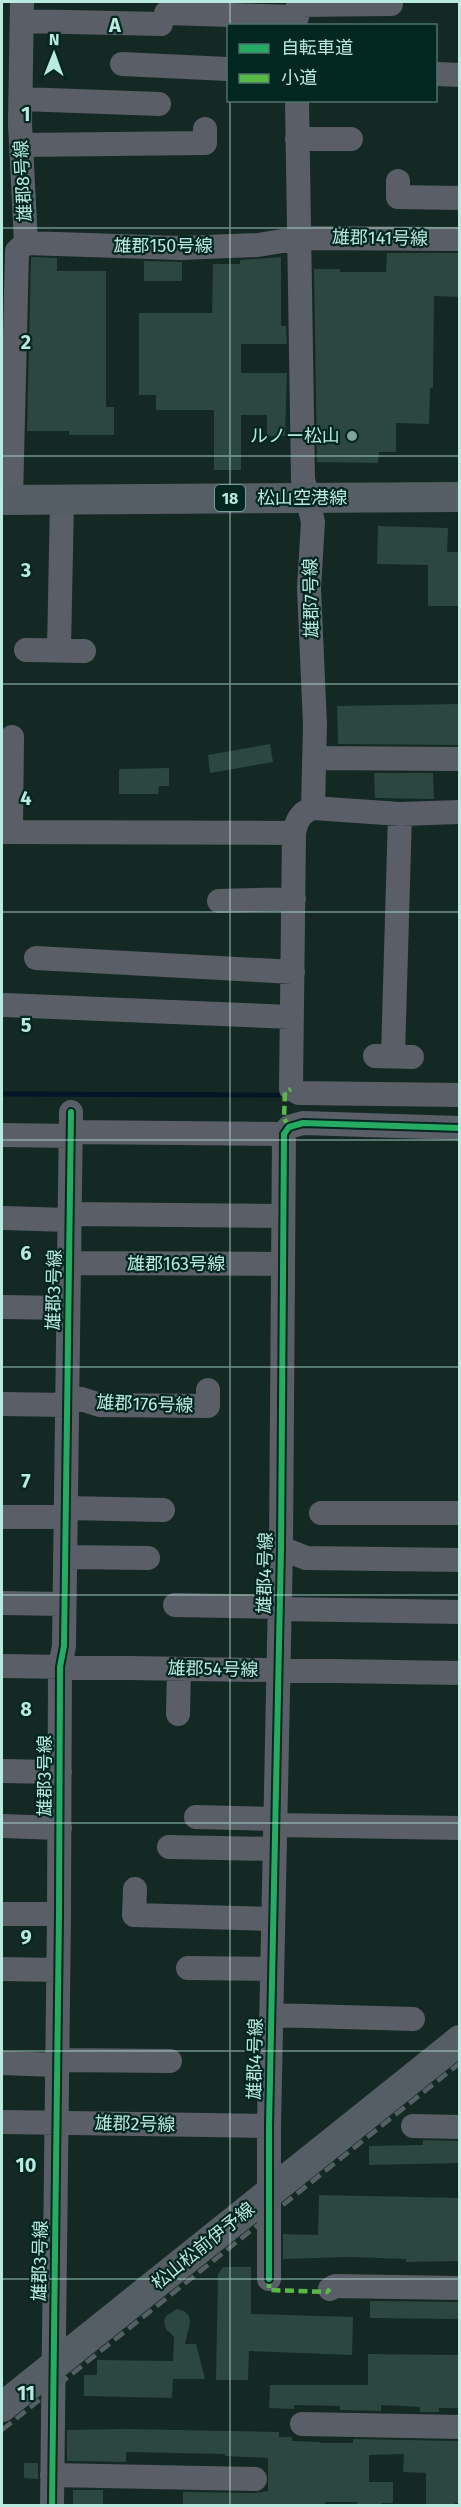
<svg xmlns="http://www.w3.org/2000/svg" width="461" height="2507" font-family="'Fira Sans','Noto Sans JP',sans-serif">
<rect width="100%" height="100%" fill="#142824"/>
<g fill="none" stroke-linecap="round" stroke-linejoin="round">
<path stroke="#021625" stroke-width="5" d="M2,1094l278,1"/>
</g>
<path fill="#2b473f" d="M387,253h72v44l-25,-1 -1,92h-3l-1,36 -33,-1v29h-17l-1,11 -61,-1 -3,-193h26v3h46z
M31,257l26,1v13h49v136h8v28h-45v-4h-42z
M281,257v69h5l1,18h-46v29h46l-2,63h-18v-21h-26v55h-27v-60h-58v-15h-17v-82h73l1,-49h27v-4z
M144,261l38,1v19h-38z
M378,526l70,2 -1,24h12v54h-31v-41l-51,-1z
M459,704v41l-121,-1 -1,-38z
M270,744l3,18 -63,11 -2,-18z
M169,768v18h-10l-1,8h-39v-25z
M374,773h59l1,26 -59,-1z
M423,2140l36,1v22l-90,2v-19l54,-1z
M319,2195l140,3v63l-53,1v-3l-56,-2 -67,2v-25l35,1z
M223,2267h28v47l102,3 -1,38 -103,-4 -1,29h-32l2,-106z
M370,2301l89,1v17l-89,-1z
M177,2309l7,2 5,5 1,7 -5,21h11l9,35h-32l-1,19 -88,-2v-21h13v-15l76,1 1,-24 -8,-8 -2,-7 2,-6z
M368,2354l91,1v53h-20v4h-19v-5l-39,-2v6l-41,-1v-4l-46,-1v4l-25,-1 1,-23h98z
M126,2429l153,3v5h13v4l28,1v1h33v-4l106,2v62h-4v2h-29v-32l-23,-1 1,-18 -35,1v27h24v21h-11v2h-25v-3h-32v2h-30v1h-112v-13l72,1 13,-2v-33l-43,-2v-2l-99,-2v10l-59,-1v-31z
M24,2463h14v16l-14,-1z
M73,2490h30v15h-30z"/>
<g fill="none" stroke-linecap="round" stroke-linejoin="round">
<path stroke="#5a5e67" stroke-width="24" d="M298,5l93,-1
M166,13l131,4
M22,21l139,3
M122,64l106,5
M436,74l24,1
M21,99l138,5
M297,100l6,379 10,43 -4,66 6,137 -2,83c-13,5 -16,12 -19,25l-3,256 8,4 161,2
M297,139h54
M21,145l184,-2v-14
M398,181v16l62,1
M26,243l154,5 78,-3 42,-7 160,1
M11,500l6,-249 9,-8 -6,-119 2,-122
M26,650l58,1
M59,650l3,-150
M314,758l146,1
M313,808l87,6 60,-2
M2,832l292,1
M11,832l1,-95
M219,901l75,-2
M36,958l257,14
M5,1005l287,12
M375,1056l37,1
M393,1056l7,-242
M71,1132l213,2
M2,1135l69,1
M70,1214l213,2
M2,1218l67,2
M69,1263l214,1
M2,1307l66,1
M67,1399h14l19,6 108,1v-16
M2,1404l65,1
M66,1508l97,2
M321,1513h139
M2,1517h63
M281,1548l25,10 154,2
M65,1557l83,1
M2,1603l62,1
M175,1605l105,2
M279,1609l181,3
M2,1666l458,7
M178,1714l1,-45
M2,1771l58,1
M196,1817l79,2
M275,1825l185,3
M2,1826l58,2
M169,1847l106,2
M135,1889l-1,26 139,4
M2,1914h57
M188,1968l84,1
M2,1969l56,1
M271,2015l142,4
M56,2060l114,1
M2,2063l54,2
M2,2122l267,4
M413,2126l47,1
M269,2279v-153l12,-578 3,-414 5,-7 14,-4 157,5
M330,2289l5,-3 125,2
M302,2424l158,3
M52,2475l203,4
M52,2506l7,-592 1,-247 4,-21 7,-534"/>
<path stroke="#555e64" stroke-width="30" d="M2,500l458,-3
M2,2407l458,-367"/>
<path stroke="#556064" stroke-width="4.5" stroke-dasharray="12 6" stroke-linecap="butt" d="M2,2430l458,-367"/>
<path stroke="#58b947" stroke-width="4.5" stroke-dasharray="9 4.5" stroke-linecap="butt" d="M289,1127l-5,-9 1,-26 6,-3
M269,2279v11l58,2 3,-3"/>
<defs>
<path id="cycleway" d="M269,2279v-153l12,-578 3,-414 5,-7 14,-4 157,5
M52,2506l7,-592 1,-247 4,-21 7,-534"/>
</defs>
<use href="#cycleway" stroke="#022620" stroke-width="10"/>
<use href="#cycleway" stroke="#26ab63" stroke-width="6"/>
</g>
<path fill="none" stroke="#b9eadf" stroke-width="1.5" stroke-opacity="0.55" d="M230,2v24M230,100v2406M2,228h458M2,456h458M2,684h458M2,912h458M2,1140h458M2,1367h458M2,1595h458M2,1823h458M2,2051h458M2,2279h458"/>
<circle fill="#7fa69e" stroke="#022620" stroke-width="2" cx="352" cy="436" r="6"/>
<g text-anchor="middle" stroke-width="4.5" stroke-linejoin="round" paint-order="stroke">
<rect fill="#022620" stroke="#82afa6" stroke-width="1.5" x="215" y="485" width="30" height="26" rx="4.5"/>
<g font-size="16" font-weight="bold" fill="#b9eadf">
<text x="230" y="504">18</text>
</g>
<g font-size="18" fill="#b9eadf" stroke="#022620">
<text transform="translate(23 181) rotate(-93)" y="6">雄郡8号線</text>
<text transform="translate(380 238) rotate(1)" y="6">雄郡141号線</text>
<text x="163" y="252">雄郡150号線</text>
<text x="302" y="504">松山空港線</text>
<text transform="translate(311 598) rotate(-91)" y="6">雄郡7号線</text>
<text x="176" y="1270">雄郡163号線</text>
<text transform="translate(54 1290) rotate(-89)" y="6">雄郡3号線</text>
<text transform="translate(145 1404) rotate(2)" y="6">雄郡176号線</text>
<text transform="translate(265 1573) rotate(-89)" y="6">雄郡4号線</text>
<text transform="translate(213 1669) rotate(1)" y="6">雄郡54号線</text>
<text transform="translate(45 1776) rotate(-90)" y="6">雄郡3号線</text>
<text transform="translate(255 2059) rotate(-89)" y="6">雄郡4号線</text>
<text transform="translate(135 2124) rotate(1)" y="6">雄郡2号線</text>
<text transform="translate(203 2246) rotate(-39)" y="6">松山松前伊予線</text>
<text transform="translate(40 2261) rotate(-89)" y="6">雄郡3号線</text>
</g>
<g font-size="18" fill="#b9eadf" stroke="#022620" text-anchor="end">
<text x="340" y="442">ルノー松山</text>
</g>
</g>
<g font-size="20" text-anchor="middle" font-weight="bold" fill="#b9eadf" stroke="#022620" stroke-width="4.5" stroke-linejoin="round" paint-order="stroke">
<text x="115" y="32">A</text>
<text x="26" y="121">1</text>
<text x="26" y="349">2</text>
<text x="26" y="577">3</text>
<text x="26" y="805">4</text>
<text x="26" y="1032">5</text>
<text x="26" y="1260">6</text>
<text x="26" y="1488">7</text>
<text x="26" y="1716">8</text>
<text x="26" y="1944">9</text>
<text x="26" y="2172">10</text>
<text x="26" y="2400">11</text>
</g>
<rect width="461" height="2507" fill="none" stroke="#b9eadf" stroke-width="6"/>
<rect x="227" y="24" width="210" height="78" fill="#022620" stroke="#4b746c" stroke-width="1.5"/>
<rect x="239" y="44" width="30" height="9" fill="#26ab63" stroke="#4b746c" stroke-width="1.5"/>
<text x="281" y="54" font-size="18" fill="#b9eadf">自転車道</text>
<rect x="239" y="74" width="30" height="9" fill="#58b947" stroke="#4b746c" stroke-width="1.5"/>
<text x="281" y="84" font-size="18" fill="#b9eadf">小道</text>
<g transform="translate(54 54) rotate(1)" stroke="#022620" stroke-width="4.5" paint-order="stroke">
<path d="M0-4.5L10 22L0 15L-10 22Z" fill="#b9eadf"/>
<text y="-9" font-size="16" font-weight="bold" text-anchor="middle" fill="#b9eadf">N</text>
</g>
</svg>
